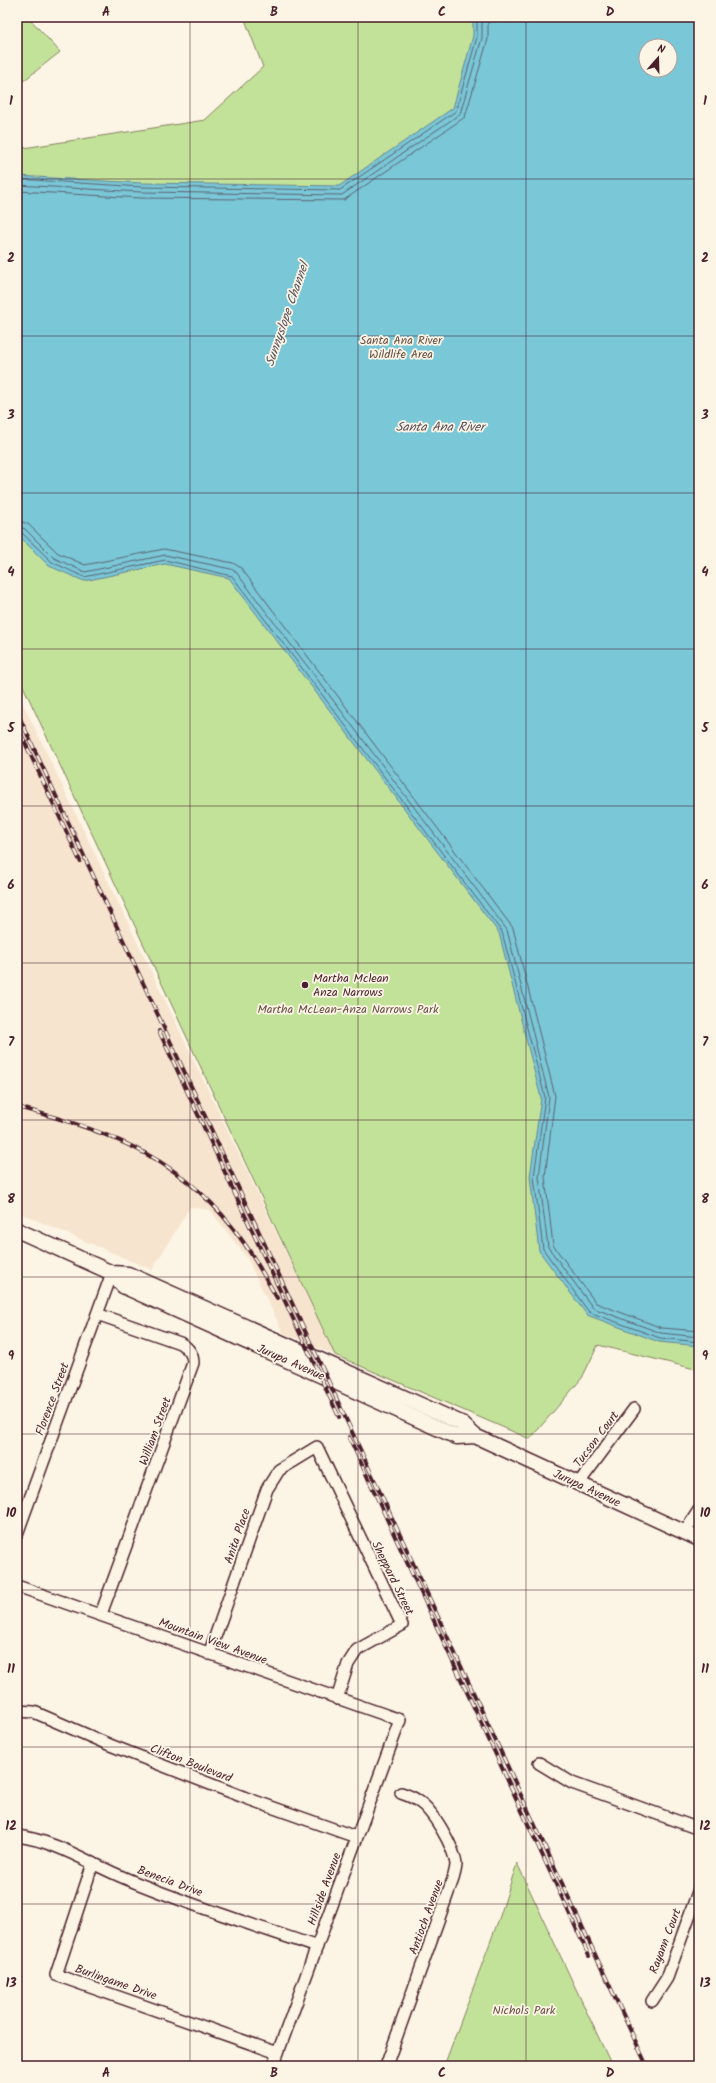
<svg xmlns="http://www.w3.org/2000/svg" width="716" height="2083" font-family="Kalam,sans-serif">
<rect width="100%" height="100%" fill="#fcf5e5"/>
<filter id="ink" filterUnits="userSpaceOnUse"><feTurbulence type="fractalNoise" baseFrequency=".025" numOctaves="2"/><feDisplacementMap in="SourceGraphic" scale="8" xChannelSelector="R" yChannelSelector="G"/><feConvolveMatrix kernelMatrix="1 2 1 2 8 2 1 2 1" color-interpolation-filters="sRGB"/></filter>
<g filter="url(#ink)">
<path fill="#f6e4ce" d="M17,691l318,664 -52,-22 -36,-75 -37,-48 -20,-3 -38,63 -135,-58z"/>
<path fill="#c3e299" stroke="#868062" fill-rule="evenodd" d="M17,17h11l32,35 -43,34z
M244,17h455v1353l-101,-25 -16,33 -52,61 -195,-84 -318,-682v-524l188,-29 58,-53zM646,46h24v24h-24z
M517,1863l95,203h-168l56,-150z"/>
<path fill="#79c7d7" stroke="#668492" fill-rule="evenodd" d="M473,17h226v1329l-40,-4 -72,-27 -48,-64 -9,-74 11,-79 -42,-165 -270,-355 -64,-14 -81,17 -35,-15 -32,-32v-358l125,7 197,3 114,-78 20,-72zM646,46h24v24h-24z"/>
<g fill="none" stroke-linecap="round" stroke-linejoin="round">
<path stroke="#5d6270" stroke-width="1" d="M17,179l125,8 198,3 116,-79 21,-74v-20
M17,185l124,7 201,3 118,-81 22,-76v-21
M17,191l124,7 203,2 121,-83 23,-78v-22
M17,520l11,4 30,29 27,12 79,-16 69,14 8,5 272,360 42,168 -10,81 8,68 43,58 66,25 37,3
M17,526l8,3 29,29 31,14 80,-17 66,14 5,3 271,358 42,167 -10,80 9,70 45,61 68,25 38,4
M17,531l4,1 31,30 32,15 81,-17 67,16 270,356 43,165 -11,80 9,72 46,63 71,26 39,4"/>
<defs>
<path id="minor" d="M97,1314l83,29c8,5 13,10 13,20l-92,251
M578,1484l56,-75
M684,1533l15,-23
M17,1534l95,-261
M17,1586l383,134 -127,346
M209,1654l58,-165 12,-19 38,-23 85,178 -45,25 -9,14 -11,35
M17,1711l17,1 76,33 136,53 110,39
M539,1763l33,20 127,46
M17,1836c40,5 73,28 110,43 62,26 127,46 190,68
M93,1863l-37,112 222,78
M652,2001l15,-23 32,-89
M386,2066l67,-187c1,-4 3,-10 3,-15 -2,-17 -23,-54 -38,-63 -5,-4 -11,-6 -17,-8"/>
<path id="major" d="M17,1230l95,43 11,13 334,151 18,-1
M112,1273l16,1 333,149 14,13 224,103"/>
</defs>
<use href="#minor" stroke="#4a1f2b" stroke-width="14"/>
<use href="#major" stroke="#4a1f2b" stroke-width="17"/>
<use href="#minor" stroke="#fcf5e5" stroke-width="11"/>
<use href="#major" stroke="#fcf5e5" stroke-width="14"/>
<defs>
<path id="rail" d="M17,712l630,1354
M21,734l59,127
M159,1031l180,386
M17,1107c94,24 170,53 227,136 12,17 22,36 33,55
M349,1437l240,519"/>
</defs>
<use href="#rail" stroke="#4a1f2b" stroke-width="4"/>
<use href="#rail" stroke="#fcf5e5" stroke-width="2.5" stroke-dasharray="8" stroke-linecap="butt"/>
</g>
</g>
<path fill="none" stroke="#4a1f2b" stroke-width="1" stroke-opacity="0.55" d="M190,17v2049M358,17v2049M526,17v2049M17,179h682M17,336h682M17,493h682M17,649h682M17,806h682M17,963h682M17,1120h682M17,1277h682M17,1434h682M17,1590h682M17,1747h682M17,1904h682"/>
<circle fill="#4a1f2b" stroke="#fcf5e5" stroke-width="1.5" cx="305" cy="985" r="4"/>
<g text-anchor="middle" stroke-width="3.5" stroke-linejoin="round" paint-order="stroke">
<g font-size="12" fill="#685046" stroke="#fcf5e5">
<text x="401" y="344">Santa Ana River<tspan x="401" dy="14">Wildlife Area</tspan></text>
<text x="348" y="1013">Martha McLean-Anza Narrows Park</text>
<text x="524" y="2014">Nichols Park</text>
</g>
<g font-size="12" fill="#4a1f2b" stroke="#fcf5e5" text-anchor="start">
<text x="313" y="982">Martha Mclean<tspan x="313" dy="14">Anza Narrows</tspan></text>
</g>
<g font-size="12" fill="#4a1f2b" stroke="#fcf5e5">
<text transform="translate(291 1362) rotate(24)" y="4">Jurupa Avenue</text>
<text transform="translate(52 1399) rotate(-70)" y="4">Florence Street</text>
<text transform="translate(155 1431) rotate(-70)" y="4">William Street</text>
<text transform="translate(596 1439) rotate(-53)" y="4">Tucson Court</text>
<text transform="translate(587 1488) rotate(25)" y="4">Jurupa Avenue</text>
<text transform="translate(237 1536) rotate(-71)" y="4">Anita Place</text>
<text transform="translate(393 1578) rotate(64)" y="4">Sheppard Street</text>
<text transform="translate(213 1641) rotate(20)" y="4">Mountain View Avenue</text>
<text transform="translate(191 1763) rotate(21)" y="4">Clifton Boulevard</text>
<text transform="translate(170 1881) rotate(20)" y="4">Benecia Drive</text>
<text transform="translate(324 1889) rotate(-70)" y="4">Hillside Avenue</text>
<text transform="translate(426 1917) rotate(-70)" y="4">Antioch Avenue</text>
<text transform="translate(665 1941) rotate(-69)" y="4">Rayann Court</text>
<text transform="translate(116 1982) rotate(19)" y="4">Burlingame Drive</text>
</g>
<g font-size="13" font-style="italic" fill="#58515f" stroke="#fcf5e5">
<text transform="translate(286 314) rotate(-71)" y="5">Sunnyslope Channel</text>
<text x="440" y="431">Santa Ana River</text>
</g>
</g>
<rect width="716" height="2083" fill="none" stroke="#fcf5e5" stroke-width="44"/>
<g transform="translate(658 58) rotate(20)"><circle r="19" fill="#fcf5e5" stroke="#b59f9b"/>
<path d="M0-3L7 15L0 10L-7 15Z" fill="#4a1f2b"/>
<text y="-6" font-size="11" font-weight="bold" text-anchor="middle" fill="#4a1f2b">N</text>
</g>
<rect x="22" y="22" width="672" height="2039" fill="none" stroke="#4a1f2b" stroke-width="1.5"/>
<g font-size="13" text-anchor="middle" font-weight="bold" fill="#4a1f2b">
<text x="106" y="16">A</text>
<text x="274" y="16">B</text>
<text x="442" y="16">C</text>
<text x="610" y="16">D</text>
<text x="11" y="105">1</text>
<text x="705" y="105">1</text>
<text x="11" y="262">2</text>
<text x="705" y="262">2</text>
<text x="11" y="419">3</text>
<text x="705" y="419">3</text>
<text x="11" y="576">4</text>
<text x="705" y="576">4</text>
<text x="11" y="732">5</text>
<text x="705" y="732">5</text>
<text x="11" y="889">6</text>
<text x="705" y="889">6</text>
<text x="11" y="1046">7</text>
<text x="705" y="1046">7</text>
<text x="11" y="1203">8</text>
<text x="705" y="1203">8</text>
<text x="11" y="1360">9</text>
<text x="705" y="1360">9</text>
<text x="11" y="1517">10</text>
<text x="705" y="1517">10</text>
<text x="11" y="1673">11</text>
<text x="705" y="1673">11</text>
<text x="11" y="1830">12</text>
<text x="705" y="1830">12</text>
<text x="11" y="1987">13</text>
<text x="705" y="1987">13</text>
<text x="106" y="2077">A</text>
<text x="274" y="2077">B</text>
<text x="442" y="2077">C</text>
<text x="610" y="2077">D</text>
</g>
</svg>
